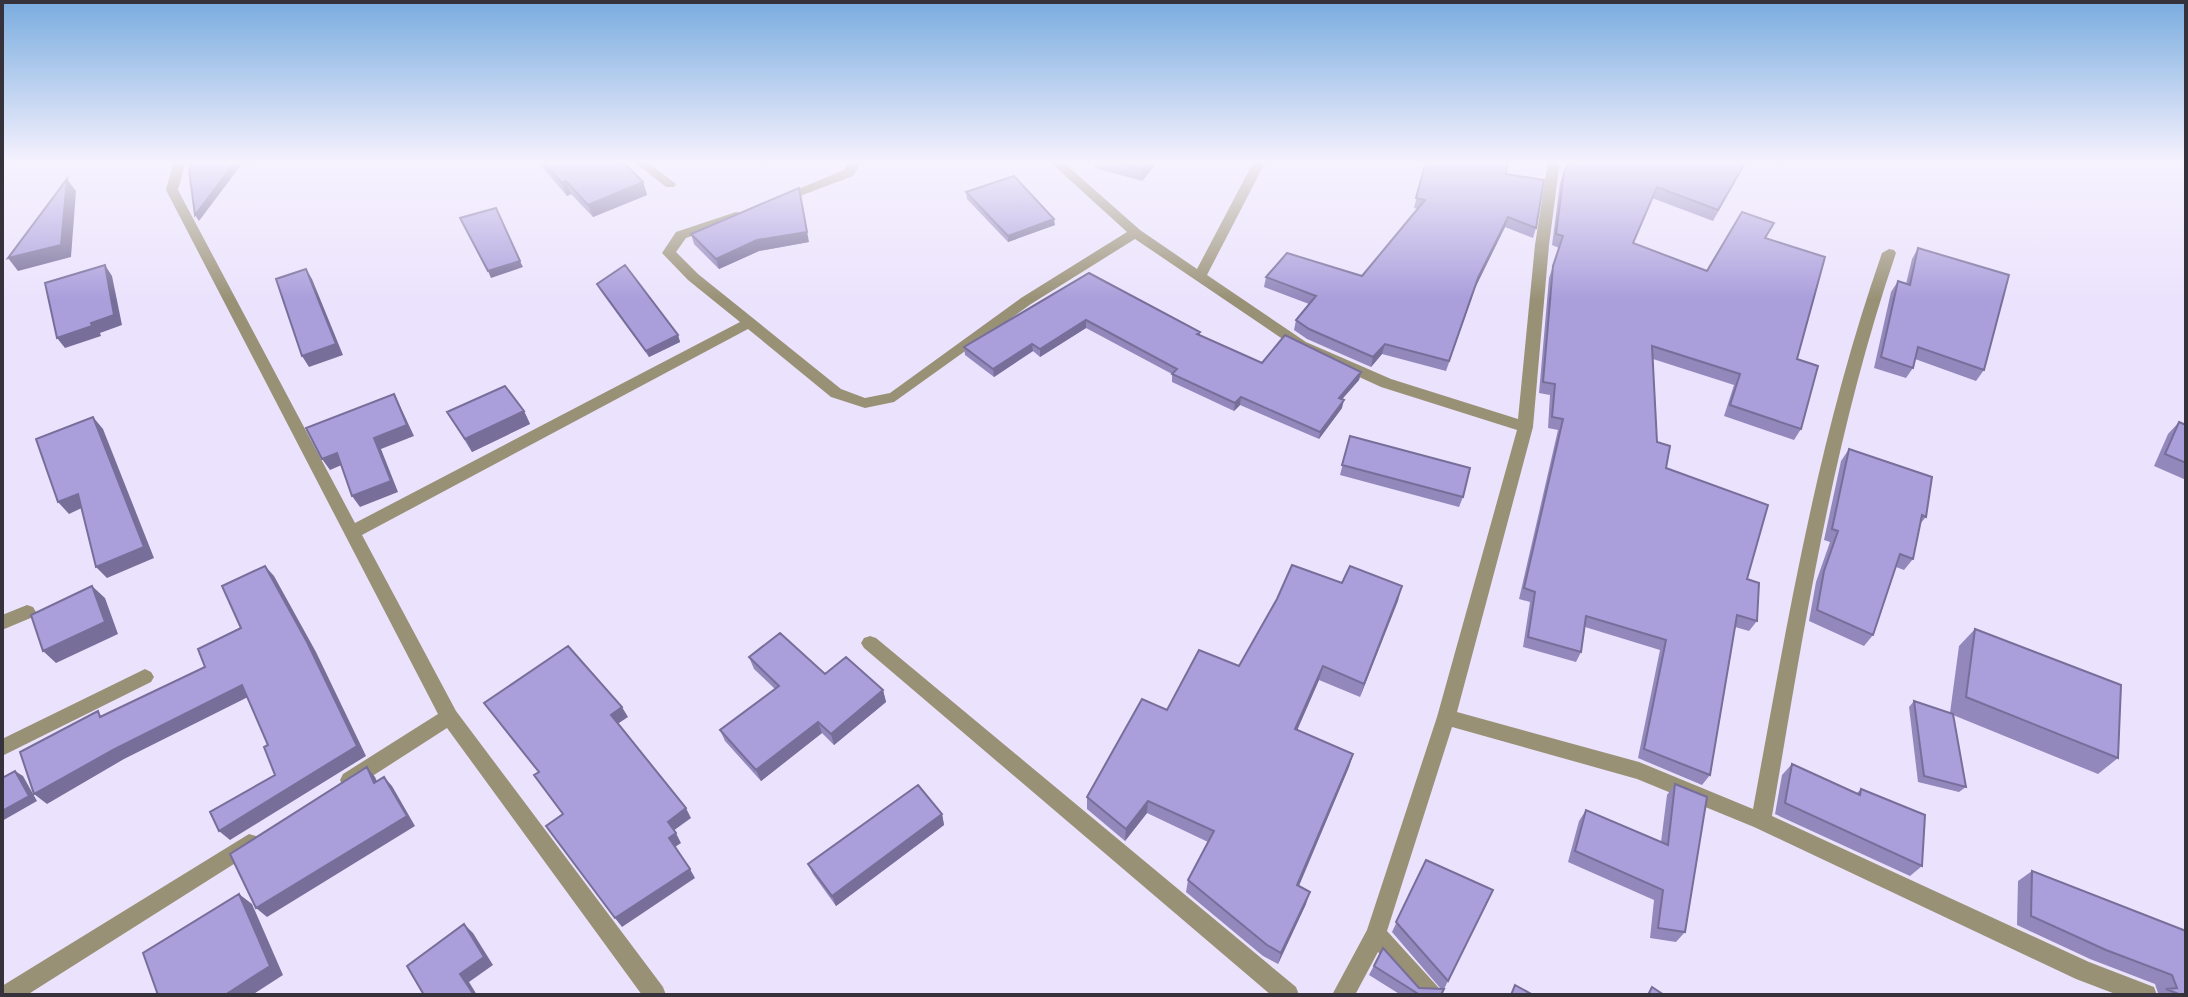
<svg xmlns="http://www.w3.org/2000/svg" width="2188" height="997" font-family="Helvetica,sans-serif">
<rect width="100%" height="100%" fill="#ebe3fd"/>
<g fill="none" stroke-linecap="round" stroke-linejoin="round">
<path fill="#999176" fill-rule="evenodd" d="M174,161h12l-8,29 177,333 385,-201 -52,-42 -26,-27 14,-21 60,-20 5,1v6l-55,19 -10,14 22,22 143,115 24,9 25,-5 131,-95 106,-66 -78,-71h13l78,69 57,39 57,-108h12l-59,114 99,67 85,37 127,40 17,-174 13,-84h12l-11,84 -16,182 -76,285 182,50 114,47c35,-190 65,-373 129,-556l7,-4 5,1 2,3c-63,185 -91,371 -124,563l317,146 65,25 3,8h-39l-42,-16 -322,-152 -117,-48 -185,-52 -65,204 51,56 3,8h-25l-38,-43 -23,43h-23l35,-65 70,-213 80,-287 -136,-43 -85,-39 -161,-109 -104,65 -137,98 -29,6 -34,-11 -83,-68 -386,206 94,176 207,276 3,8h-24l-195,-267 -90,58 -7,3 -7,-3 -3,-6 3,-6 95,-60 -272,-524z
M633,161h13l30,23 -2,3h-8z
M846,161h13l2,2 -8,13 -69,26 -4,1 -6,-4 70,-29 4,-6z
M27,605l6,2 3,5 -3,5 -31,13v-15z
M870,636l6,2 420,349 3,8h-28l-407,-347 -3,-5 3,-5z
M145,669l6,3 3,5 -3,5 -149,74v-17z
M249,834l7,2 3,7 -3,7 -229,145h-25v-9z"/>
</g>
<path fill="#9288bc" d="M537,161h85l21,21 4,13 -54,22 -22,-23 -4,2z
M1095,161h63l-16,20 -47,-13z
M1426,161l80,13 30,54 -3,10 -28,-11 -30,61 -29,83 -64,-17 -11,13 -64,-28 -13,-9 2,-10 13,-16 -45,-17 2,-10 96,-1 56,-67 -4,-1z
M1570,161h177l-34,60 -61,-23 -19,45 74,28 58,-33 32,121 4,70 -7,11 -70,-24 10,-31 -81,-26 4,83 9,26 81,111 10,42 -8,10 -14,-4 -25,148 -8,10 -64,-27 22,-108 -75,-23 -4,25 -5,10 -53,-15 7,-45 -11,-3 39,-169 -10,-2 2,-33 -11,-2 10,-115 10,-30 -7,-3 8,-62 4,-11z
M966,192l89,33 -47,17 -41,-43z
M691,234l118,8 -50,9 -40,18 -25,-25z
M1918,248l66,122 -8,11 -61,-22 -2,9 -7,10 -32,-10 17,-76 7,-11 8,3 6,-25z
M1089,273l111,59v3l62,28 99,9 -2,8 -17,19v9l-23,31 -79,-34 -6,6 -62,-29v-8l-86,-46 -46,29 -7,-6 -39,26 -29,-22 -1,-8z
M597,284l81,51 2,7 -31,15 -49,-67z
M524,411l6,13 -58,28 -25,-40z
M2179,422l7,3v55l-32,-14 14,-32z
M1350,436l113,61 -4,10 -119,-32z
M1849,449l77,68 -6,7 -7,35 -9,11 -8,-3 -23,68 -9,11 -55,-25 7,-39 14,-40 -6,-2 17,-79z
M1342,583l60,3 -42,111 -41,-17 -22,50 56,24 -4,13 -50,119 7,18 -28,60 -15,-8 -77,-64 2,-12 20,-38 -61,-29 -22,28 -38,-32v-12l80,-87 72,-44z
M1975,629l143,129 -20,16 -145,-59 13,72 -7,5 -41,-10 -9,-75 5,-6 36,12 9,-67z
M749,657l76,17 58,16 3,12 -52,43 -12,-12 -61,48 -36,-40 -5,-11 55,-41 -21,-20z
M1792,764l65,29 4,-4 61,77 -12,10 -135,-62 7,-39z
M1675,784l10,148 -9,10 -26,-4 4,-38 -86,-38 11,-41 7,-11 75,32 6,-47z
M942,814l2,11 -108,81 -23,-32 -5,-10z
M1426,860l22,121 -7,14h-40l-32,-20 14,-27 36,40 22,1 -49,-57z
M2032,871l154,60v64h-31l3,-2 -3,-9 -65,-25 -73,-34 1,-44z"/>
<path fill="#776f99" d="M236,161h8l-45,60 -4,-6z
M1149,161h9l-16,20v-12z
M67,179l9,12 -5,66 -53,14 -10,-13z
M566,181l5,13 -4,2 -5,-13z
M643,182l4,13 -54,22 -5,-12z
M799,188l10,54 -50,9 -40,18 -3,-10z
M1508,217l-3,10 -30,61 -29,83 32,-93z
M1054,219l1,6 -47,17v-6z
M520,261l3,6 -32,11 -3,-7z
M105,265l7,11 10,49 -22,8 1,3 -36,12 -8,-10 34,-15z
M306,269l6,10 31,76 -34,12 -7,-11z
M1086,320v8l-46,29v-8z
M678,335l2,7 -31,15 -3,-6z
M1032,344l1,7 -39,26 -1,-8z
M1385,344l-3,10 -11,13 2,-10z
M1361,372l-2,8 -22,25 2,-7z
M394,394l6,12 14,30 -33,13 17,43 -38,15 -8,-11 22,-58z
M1241,397l-1,8 -6,6 1,-8z
M1344,400l-2,8 -23,31 1,-7z
M524,411l6,13 -58,28 -7,-13z
M93,417l10,12 51,129 -47,20 -11,-11z
M337,453l7,11 -14,6 -8,-11z
M78,494l10,11 -19,9 -11,-12z
M265,566l9,10 42,76 50,104 -136,84 -11,-9 138,-85z
M92,586l13,12 13,36 -62,29 -13,-12z
M1402,586l-4,15 -38,96 4,-13z
M1323,666l-4,14 -27,62 3,-13z
M242,685l10,10 -128,64 -77,45 -13,-10 79,-44z
M883,690l3,12 -52,43 -3,-11z
M622,707l6,10 -12,8 -5,-10z
M818,722l4,11 -61,48 -5,-11z
M1353,754l-4,13 -55,130 3,-12z
M367,767l8,10 7,15 -8,-9z
M15,771l8,5 14,25 -35,20v-10z
M384,777l8,9 23,40 -148,91 -11,-9z
M1148,801l-1,12 -22,28 1,-12z
M686,808l5,10 -18,13 -5,-9z
M942,814l2,11 -108,81 -4,-10z
M676,833l5,10 -6,4 -6,-9z
M690,869l5,9 -73,49 -7,-9z
M1310,892l-4,12 -28,60 3,-11z
M239,894l13,10 31,71 -31,20h-27z
M464,924l9,9 20,32 -24,17 8,13h-3l-14,-21z"/>
<path fill="#aa9edb" stroke="#776f99" stroke-width="2" d="M192,161h44l-41,54 -6,-45z
M542,161h80l21,21 -55,23 -22,-24 -4,2z
M1112,161h37l-7,8z
M1426,161h82l-2,13 38,6 -8,48 -28,-11 -30,61 -29,83 -64,-17 -12,13 -64,-28 -13,-9 20,-24 -50,-19 21,-24 75,23 63,-76 -9,-2z
M1570,161h176l-28,49 -61,-23 -24,56 74,28 35,-59 32,11 -9,15 60,19 -28,102 21,7 -17,63 -71,-24 10,-31 -88,-28 5,96 13,4 -4,22 102,37 -21,74 12,4 -2,38 -20,-6 -27,160 -66,-26 22,-109 -80,-24 -5,36 -53,-15 7,-45 -11,-4 39,-169 -11,-2 3,-33 -12,-2 10,-116 10,-30 -7,-2 8,-62z
M1014,176l40,43 -46,17 -42,-44z
M67,179l-6,66 -53,13z
M799,188l8,44 -50,8 -41,19 -25,-25z
M496,208l24,53 -32,10 -28,-53z
M1918,248l91,27 -25,95 -66,-23 -5,21 -32,-11 17,-76 12,4z
M105,265l9,50 -23,8 1,3 -35,12 -12,-55z
M625,265l53,70 -32,16 -49,-67z
M306,269l30,75 -34,12 -26,-77z
M1089,273l111,59 -3,2 65,29 23,-28 76,37 -22,26 5,2 -24,32 -79,-35 -6,6 -63,-29 5,-5 -91,-49 -46,29 -8,-5 -39,25 -29,-22z
M505,386l19,25 -59,28 -18,-27z
M394,394l13,31 -33,13 17,43 -39,15 -15,-43 -15,6 -16,-31z
M93,417l51,130 -48,20 -18,-73 -20,8 -22,-63z
M2179,422l7,3v38l-21,-9z
M1350,436l120,32 -7,29 -121,-32z
M1849,449l83,28 -6,40 -4,-2 -9,44 -13,-5 -27,81 -56,-25 7,-39 14,-40 -6,-2z
M1292,565l50,18 8,-17 52,20 -38,98 -41,-18 -28,63 58,25 -56,131 13,7 -29,61 -14,-8 -79,-65 26,-49 -66,-30 -22,28 -39,-32 55,-98 25,11 32,-60 40,16 38,-67z
M265,566l42,76 50,104 -138,85 -9,-19 65,-37 -11,-28 4,-2 -26,-60 -129,65 -79,44 -14,-42 78,-41 2,6 105,-50 -7,-18 43,-21 -19,-42z
M92,586l13,36 -62,29 -12,-36z
M1975,629l146,56 -3,73 -152,-61z
M780,633l45,41 21,-17 37,33 -52,44 -13,-12 -62,48 -36,-40 59,-44 -30,-29z
M568,646l54,61 -11,8 75,93 -18,14 8,11 -7,5 21,31 -75,49 -69,-92 17,-12 -29,-39 5,-3 -55,-69z
M1914,701l39,13 13,73 -42,-11z
M1792,764l68,31 1,-6 64,26 -3,51 -137,-63z
M367,767l7,16 10,-6 23,39 -151,92 -26,-54z
M15,771l14,25 -27,15v-33z
M1675,784l32,13 -22,135 -27,-4 5,-38 -88,-39 11,-41 82,35z
M918,785l24,29 -110,82 -24,-32z
M1426,860l67,30 -45,91 -52,-59z
M2032,871l154,60v64h-5l-15,-6 11,-1 -5,-13 -66,-25 -75,-34z
M239,894l31,72 -45,29h-67l-15,-42z
M464,924l20,33 -24,17 14,21h-50l-17,-29z
M1383,948l36,40 25,1 -3,6h-21l-46,-29z
M1515,985l18,10h-22z
M1652,987l12,8h-16z"/>
<linearGradient id="sky" x2="0" y2="1"><stop stop-color="#79acdf"/><stop offset="0.54" stop-color="#f6f2fe"/><stop offset="1" stop-color="#f6f2fe" stop-opacity="0"/></linearGradient>
<rect width="2188" height="300" fill="url(#sky)"/>
<rect width="2188" height="997" fill="none" stroke="#35323c" stroke-width="8"/>
</svg>
